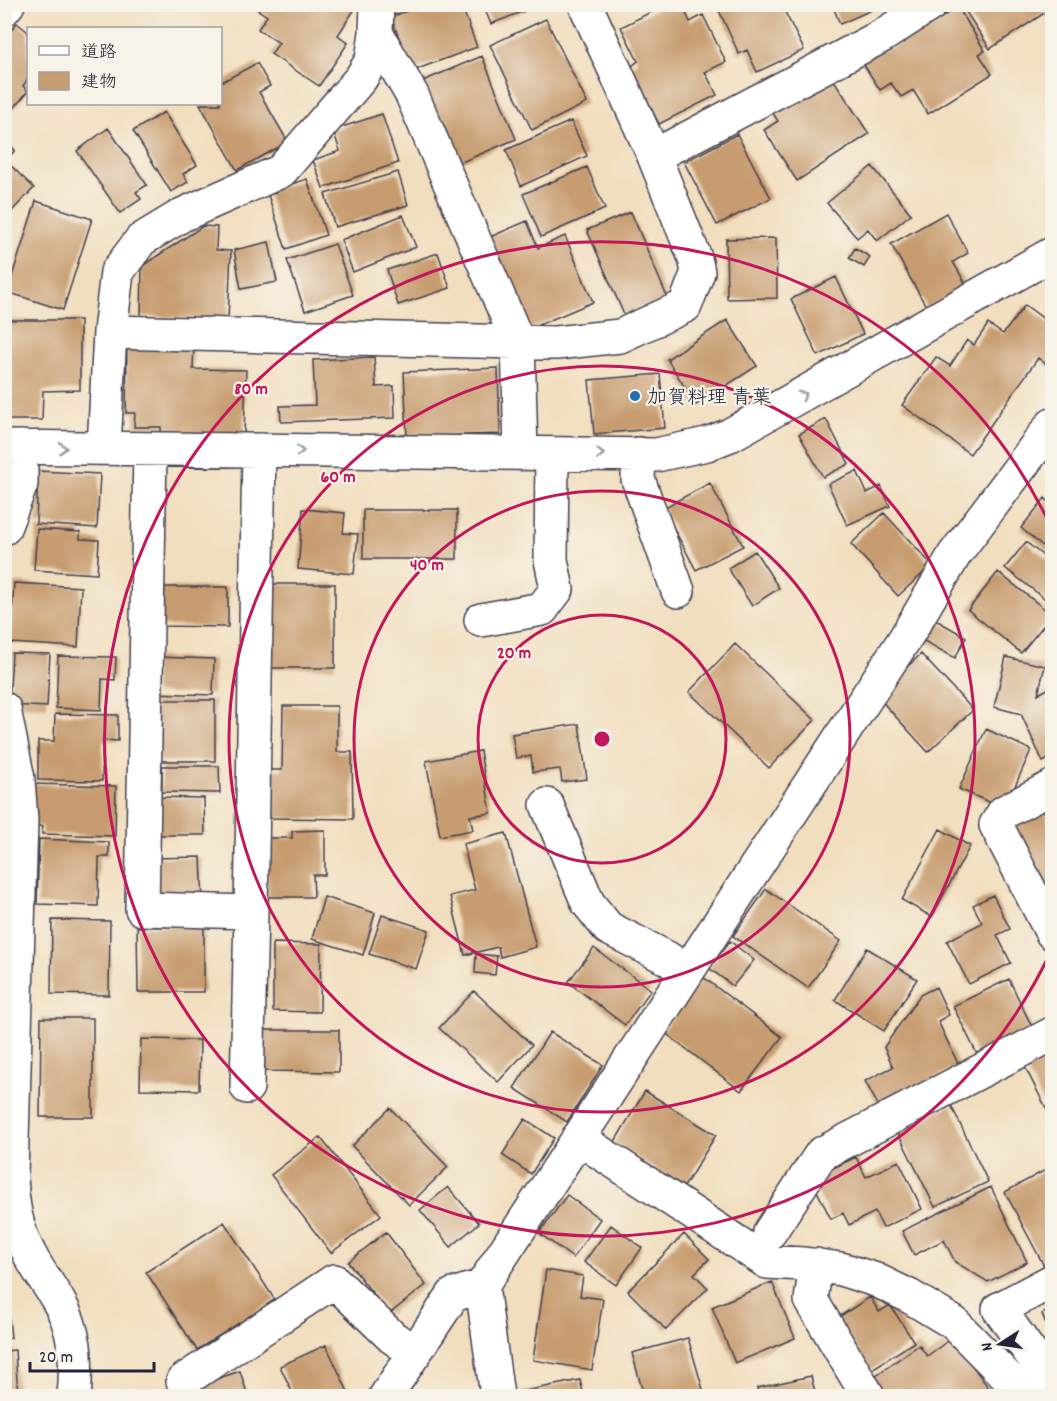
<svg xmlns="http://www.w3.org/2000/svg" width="1057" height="1401" font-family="Dekko,'Klee One',sans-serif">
<rect width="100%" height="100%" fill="#f7f3e8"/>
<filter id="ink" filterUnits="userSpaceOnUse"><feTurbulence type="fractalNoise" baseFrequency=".0167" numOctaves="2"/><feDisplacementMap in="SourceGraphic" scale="12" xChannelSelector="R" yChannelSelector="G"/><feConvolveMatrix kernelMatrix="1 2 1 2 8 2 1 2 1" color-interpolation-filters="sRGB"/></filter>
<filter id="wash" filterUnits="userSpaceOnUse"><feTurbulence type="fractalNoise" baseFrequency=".008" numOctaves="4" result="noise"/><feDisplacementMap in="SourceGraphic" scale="24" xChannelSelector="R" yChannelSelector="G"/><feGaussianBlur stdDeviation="1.35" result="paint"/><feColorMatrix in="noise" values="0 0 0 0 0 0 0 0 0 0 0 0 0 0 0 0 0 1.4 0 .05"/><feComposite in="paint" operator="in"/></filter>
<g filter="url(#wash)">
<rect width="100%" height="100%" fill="#f1debe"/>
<g id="blocks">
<path fill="#c79c70" d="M249,4h109l-20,31 10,8 -29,43 -48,-32 8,-11 -21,-14 9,-13z
M424,4h37l16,43 -65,24 -21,-54z
M475,4h58l1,3 -43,17 -8,-19 -6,3z
M667,4h15l8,18 13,-7 23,47 -21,10 12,23 -58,29 -29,-56 8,-7 -17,-34z
M716,4h65l23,46 -47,22 -10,-22 -8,4z
M832,4h53l-45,20z
M961,4h91v4l-62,41z
M958,7l27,44 -6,3 13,20 -64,40 -15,-24 -12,7 -10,-14 -11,7 -20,-31 33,-12z
M546,19l41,84 -55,27 -42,-85z
M17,23l11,9v47l-5,7 5,5 -17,21 -7,-5v-69z
M482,56l34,83 -59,25 -34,-83z
M257,63l13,23 -11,6 29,50 -51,28 -37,-66h20v-21z
M828,71l41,63 -72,47 -33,-51 14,-9 -8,-12z
M164,112l33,53 -14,9 5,8 -17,10 -38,-61z
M382,114l16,49 -75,25 -10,-28 27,-9 -7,-21z
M571,121l16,35 -66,30 -15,-36z
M108,128l39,57 -11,7 5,7 -21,14 -43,-62z
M737,134l34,64 -54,27 -33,-63z
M4,140l11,10 -9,11 28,27 -24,25 -6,-5z
M872,166l39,48 -34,27 -9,-12 -11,9 -30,-35z
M587,167l18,42 -64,28 -18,-43z
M398,172l10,33 -73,22 -10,-33z
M307,179l19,56 -40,14 -19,-57z
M36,201l56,18 -29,91 -56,-18z
M631,212l37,87 -43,18 -38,-87z
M946,213l22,40 -15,9 14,24 -40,22 -36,-64z
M403,215l13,32 -63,25 -12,-32z
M527,221l11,27 27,-12 28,66 -64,27 -39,-92z
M203,226l14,1 -1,23 15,1 -3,69 -87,-4 1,-50z
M776,238l1,60 -50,1 -1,-60z
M269,242l8,40 -36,7 -7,-39z
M335,244l18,51 -48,16 -18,-51z
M855,248l15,9 -6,10 -15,-9z
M438,253l12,35 -52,17 -11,-35z
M836,277l27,57 -45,22 -27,-57z
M1025,305l27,20v39l-2,3 -12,-9 -68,96 -68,-49 34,-48 14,9 17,-26 7,5 14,-21 15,10z
M8,320h72v70l-37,1 -1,29h-38v-57h4z
M727,320l30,46 -61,39 -29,-46z
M127,341l67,2 -1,26 53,1 -2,67 -83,-2v-8h-27l1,-14h-9z
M374,357l2,30 18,-1 1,32 -114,4 -1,-16 35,-1 -2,-45z
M498,368l2,66 -93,3 -3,-65z
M660,374l5,54 -71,6 -5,-54z
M826,419l23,45 -26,13 -24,-43z
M38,471l62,3 -3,54 -61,-4z
M857,471l10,22 14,-7 9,20 -43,19 -19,-41z
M710,483l33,63 -47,24 -33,-62z
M1045,498l7,7v49l-31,-26z
M303,509l42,4 -2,20 15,1 -4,40 -56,-5z
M363,510h94v49h-94z
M884,513l48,52 -34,31 -47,-52z
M37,529l43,3v7l19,1 -2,34 -63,-4z
M1026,542l26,21v35l-3,4 -44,-34z
M755,551l24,37 -27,18 -24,-38z
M998,572l54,43 -31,38 -53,-43z
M14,583l67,4 -3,60 -68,-4z
M272,584h63v84h-63z
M159,587h69v40l-69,-1z
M936,620l30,17 -11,21 -31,-17z
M735,644l80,76 -46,48 -80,-76z
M12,653l38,1 -3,53 -38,-2z
M921,654l52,56 -45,42 -52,-57z
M58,656l58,1 -1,23 -13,-1 -1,31 -45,-2z
M155,657l59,2 -1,36 -59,-2z
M1006,657l39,9 -7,28 14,-7v70l-9,5 -22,-48 -27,-7z
M152,700h63v61h-55z
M283,706h54v46h15l1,67 -86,-1 1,-48h14z
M55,714l63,1v26l-15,-1 -1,41 -64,-1v-39h16z
M579,724l8,55 -25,3 -2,-13 -27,3 -2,-16 -15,2 -4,-24z
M986,729l45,21 -26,59 -46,-20z
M480,751l11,62 -21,3 3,14 -33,6 -14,-75z
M162,766h57l1,27 -58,-1z
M31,784l85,2 -1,50 -73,-2 1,-8h-13z
M154,797l50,1 1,37h-50z
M1043,808l9,19v76l-39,-80z
M940,829l30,17 -38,71 -30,-17z
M325,830v45h-12l1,22h-46l-1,-59h25v-7z
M506,833l30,114 -36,10 -2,-10 -33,8 -15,-59 25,-6 -12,-46z
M39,839l70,3v15h-10l-1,49 -61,-2z
M201,857l2,47 -48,1 -2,-47z
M766,889l75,52 -33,47 -75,-52z
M993,895l17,34 -13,6 14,28 -42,21 -22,-43 35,-18 -9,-18z
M324,897l51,16 -12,42 -51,-16z
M382,915l47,15 -13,39 -47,-15z
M52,920l58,1 -1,74 -58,-1z
M204,926v66h-66l-1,-65z
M730,941l24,19 -21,26 -24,-18z
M273,943l48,1 -1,68 -47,-1z
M594,948l57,42 -26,35 -57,-43z
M867,948l50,31 -33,52 -49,-31z
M476,954l21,2 -2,19 -20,-2z
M703,977l79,60 -41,54 -78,-60z
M1009,979l23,48 -55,27 -24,-48z
M936,987l13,28 -11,6 21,45 -81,39 -13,-24 28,-14 -9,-20 36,-52z
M474,991l58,54 -34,37 -59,-54z
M41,1018h52v99h-53z
M264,1030h75v42l-75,-1z
M550,1032l53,33 -36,57 -53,-34z
M141,1039l59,1 -1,50 -59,-1z
M1052,1053v67l-27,-53z
M645,1091l71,44 -32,52 -70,-44z
M951,1105l37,77 -53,25 -38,-76z
M390,1108l58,59 -39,38 -57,-59z
M525,1119l29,19 -23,36 -29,-19z
M320,1137l61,78 -50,38 -60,-78z
M856,1157l10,20 33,-16 23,48 -39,19 -8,-16 -26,13 -6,-12 -12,6 -20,-40z
M1049,1168l3,7v89l-7,4 -40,-76z
M448,1187l31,36 -28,24 -31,-37z
M991,1187l36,75 -39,20 -33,-20 -11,-22 -30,15 -12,-24z
M567,1195l33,24 -27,39 -34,-25z
M224,1222l51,78 -78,50 -51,-78z
M611,1225l31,23 -26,37 -32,-23z
M386,1232l40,53 -37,29 -41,-52z
M684,1234l25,25 -15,15 14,14 -42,42 -38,-39z
M546,1270l37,6 -3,20 23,3 -11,71 -59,-10z
M772,1282l23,56 -60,25 -23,-56z
M4,1288h2l5,50 -7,1z
M870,1297l9,15 11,-7 24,37 -43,28 -34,-52z
M1052,1309v28l-10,-23z
M688,1338l16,55 -12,3h-48l-12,-43z
M952,1338l39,53 -8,5h-108l-10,-13 54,-38 8,11z
M326,1345l24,51h-56l-14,-30z
M15,1350l3,46h-14v-45z
M240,1371l8,25h-81z
M811,1376l5,20h-57l-2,-8z
M580,1380l4,16h-63l-1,-4z"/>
</g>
</g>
<g filter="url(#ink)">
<use href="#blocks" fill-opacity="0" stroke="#413e4f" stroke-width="1.5"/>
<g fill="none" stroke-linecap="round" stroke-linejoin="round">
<defs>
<path id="street" d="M4,9l4,-5
M376,33l36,62 106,247 3,111
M654,156l228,-120 49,-32
M110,332l446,11 64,-7 65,-30 13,-34 -3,-14 -41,-102 -69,-152
M4,447l652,8 51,-11 23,-9 322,-181
M104,448l6,-116 7,-60 24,-32 41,-25 99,-44 80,-93 11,-18 4,-27 1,-29
M150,449l-8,460 109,3 8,-462
M639,454l-1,25 40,112
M4,528l17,-44v-37
M481,620l61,-11 15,-20 -6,-29 1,-106
M4,709l14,70 3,42 -10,354c1,28 5,54 19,80 12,24 33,46 40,73 7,22 6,45 4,68
M1052,787l-48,25 -8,13 56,108
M547,805l41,98 20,25 59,30 20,14
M247,1087l4,-175
M578,1138l189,124 37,2 37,5 35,11 33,16 45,27 60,61 9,12
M770,1232l51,-78 231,-120
M816,1265l-5,35 57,96
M1052,1281l-53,28 53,74
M183,1381l151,-100 58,56 23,16
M386,1396l67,-101 29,-9
M497,1396l-15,-110 424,-649 49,-83 97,-129"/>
</defs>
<use href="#street" stroke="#413e4f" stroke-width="36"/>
<use href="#street" stroke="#fff" stroke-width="33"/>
</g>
<defs><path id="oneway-chevron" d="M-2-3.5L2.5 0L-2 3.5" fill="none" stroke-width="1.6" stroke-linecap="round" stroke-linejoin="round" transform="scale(1.5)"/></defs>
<g stroke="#9c9ca7">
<use href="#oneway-chevron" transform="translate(803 395) rotate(-29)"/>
<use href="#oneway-chevron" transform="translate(63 448) rotate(1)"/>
<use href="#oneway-chevron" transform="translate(300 451) rotate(1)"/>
<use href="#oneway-chevron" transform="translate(600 454)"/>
</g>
</g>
<g fill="none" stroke="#c2185b" stroke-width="3">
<circle cx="602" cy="739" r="124"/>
<circle cx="602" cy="739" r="248"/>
<circle cx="602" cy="739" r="373"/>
<path d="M1052 949A497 497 0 1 1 1052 529"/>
</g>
<circle fill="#1f6fb2" stroke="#f7f3e8" stroke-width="2" cx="635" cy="396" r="6"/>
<g text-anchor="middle" stroke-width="4.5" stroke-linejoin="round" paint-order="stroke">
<g font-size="20" fill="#22223b" stroke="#f7f3e8" text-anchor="start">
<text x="647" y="403">加賀料理 青葉</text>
</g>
</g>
<circle cx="602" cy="739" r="9" fill="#c2185b" stroke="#f7f3e8" stroke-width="3"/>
<g font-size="18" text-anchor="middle" font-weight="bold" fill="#c2185b" stroke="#f7f3e8" stroke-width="4.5" stroke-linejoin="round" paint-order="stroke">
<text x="251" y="394">80 m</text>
<text x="338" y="482">60 m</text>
<text x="427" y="570">40 m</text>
<text x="514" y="658">20 m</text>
</g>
<rect width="1057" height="1401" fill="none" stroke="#f7f3e8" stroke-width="24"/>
<rect x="27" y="27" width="195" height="78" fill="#f7f3e8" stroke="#a29fa3" stroke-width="1.5"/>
<rect x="39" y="46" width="30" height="9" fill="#ffffff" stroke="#a29fa3" stroke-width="1.5"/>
<text x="81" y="57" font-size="18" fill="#22223b">道路</text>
<rect x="39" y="72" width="30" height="18" fill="#c79c70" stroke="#a29fa3" stroke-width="1.5"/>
<text x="81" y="87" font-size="18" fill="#22223b">建物</text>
<g transform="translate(1000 1344) rotate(258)" stroke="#f7f3e8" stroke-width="4.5" paint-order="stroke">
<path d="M0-4.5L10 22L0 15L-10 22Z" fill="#22223b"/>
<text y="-9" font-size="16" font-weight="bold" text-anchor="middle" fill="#22223b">N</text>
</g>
<path d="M30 1362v9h124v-9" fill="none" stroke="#22223b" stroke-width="3"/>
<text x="39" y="1362" font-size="18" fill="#22223b" stroke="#f7f3e8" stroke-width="4.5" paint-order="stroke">20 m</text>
</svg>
